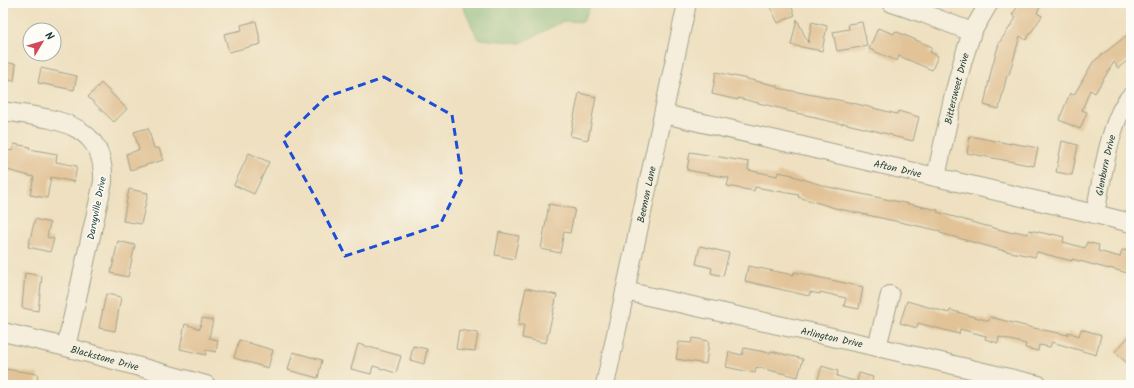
<svg xmlns="http://www.w3.org/2000/svg" width="1134" height="388" font-family="Kalam,sans-serif">
<rect width="100%" height="100%" fill="#fdfcf7"/>
<filter id="ink" filterUnits="userSpaceOnUse"><feTurbulence type="fractalNoise" baseFrequency=".025" numOctaves="2"/><feDisplacementMap in="SourceGraphic" scale="8" xChannelSelector="R" yChannelSelector="G"/><feConvolveMatrix kernelMatrix="1 2 1 2 8 2 1 2 1" color-interpolation-filters="sRGB"/></filter>
<filter id="wash" filterUnits="userSpaceOnUse"><feTurbulence type="fractalNoise" baseFrequency=".012" numOctaves="4" result="noise"/><feDisplacementMap in="SourceGraphic" scale="16" xChannelSelector="R" yChannelSelector="G"/><feGaussianBlur stdDeviation="0.9" result="paint"/><feColorMatrix in="noise" values="0 0 0 0 0 0 0 0 0 0 0 0 0 0 0 0 0 1.4 0 .05"/><feComposite in="paint" operator="in"/></filter>
<g filter="url(#wash)">
<rect width="100%" height="100%" fill="#eee0c0"/>
<path fill="#74bb80" stroke="#4a7c5a" d="M461,3h131l-9,19 -19,-1 -43,22 -43,-4z"/>
<g id="blocks">
<path fill="#d3a069" d="M768,3h22l5,12 -17,8z
M1020,3h22l-5,10 5,3 -16,24 -6,-4 -11,39h-2l-8,34 -15,-4 8,-38 7,-24 17,-25 -4,-3z
M797,19l11,24 4,-21 15,4 -5,25 -31,-6z
M256,21l5,23 -32,8 -5,-18 18,-4 -1,-5z
M862,22l5,24 -30,5 -4,-19 16,-3 -1,-5z
M878,28l16,6 1,-3 37,16 -2,5 8,4 -6,14 -33,-14 -2,5 -28,-12z
M1131,32v26l-13,10 -4,-6 -19,31 -5,-3 -8,20 5,2 -7,17 -21,-9 11,-27 4,2 19,-33z
M3,62l13,2 -2,17 -11,-2z
M41,68l36,8 -3,14 -36,-7z
M716,72l62,14v2l75,15 44,11 1,-3 21,6 -6,24 -21,-5v-1l-49,-12 -1,1 -27,-6v-1l-28,-6v-1l-49,-12v2l-26,-6z
M101,83l26,26 -13,13 -26,-25z
M579,93l17,4 -8,43 -18,-4z
M148,128l6,20h5l4,12 -33,10 -4,-16 13,-4 -5,-18z
M970,136l41,8v-1l27,5 -4,18 -67,-13z
M1062,141l16,4 -6,30 -16,-3z
M14,144l16,3 -1,2 28,5 -1,8 21,4 -3,16 -23,-5 -4,21 -17,-3 4,-18 -31,-8v-20l9,2z
M690,152l59,10 -1,8 29,6 1,-4 15,3v1l35,11 110,23 -1,2 38,11 38,10 1,-2 14,3 1,-4 23,5v-1l12,3 -1,5 22,6 2,-6 12,3 -1,6 22,6 2,-7 9,1v23l-22,-6v1l-37,-10v2l-35,-9 -2,5 -34,-7 -61,-17 1,-2 -106,-23 -37,-11 1,-2 -44,-8 -1,4 -27,-5 2,-8 -42,-8z
M249,153l20,9 -15,32 -20,-9z
M129,189l19,4 -7,31 -18,-3z
M549,204l26,5 -5,24 -6,-1 -4,21 -19,-4z
M35,219l15,4 -3,14 7,2 -4,13 -22,-5z
M499,232l20,4 -5,23 -19,-4z
M118,241l17,4 -7,32 -17,-4z
M700,246l29,7 -6,23 -12,-3 1,-5 -16,-4z
M748,266l46,9v-3l69,15 -4,22 -15,-3 2,-8 -26,-6v2l-10,-2 -1,4 -64,-15z
M25,273l17,3 -4,35 -16,-3z
M526,288l31,7 -11,48 -24,-5 2,-13h-6z
M106,294l15,3 -6,34 -16,-3z
M907,301l42,12 1,-3 39,11 1,-4 39,10 39,8v-3l11,4 2,-7 20,6 -5,20 -44,-13 -2,5 -11,-2 -1,6 -13,-3 1,-4 -27,-7 -1,6 -13,-4 1,-3 -26,-7 -1,5 -41,-11 -1,5 -17,-5z
M202,318l11,2 -4,18 9,2 -2,12 -10,-2v5l-26,-6 5,-25 15,5z
M459,330l19,3 -3,18 -19,-2z
M1131,334v33l-16,-15z
M693,338l16,3 -3,23 -30,-5 3,-17 12,1z
M239,340l34,10 -5,18 -34,-10z
M358,344l43,12 -5,17 -23,-7 -2,8 -20,-5z
M413,346l14,3 -3,15 -14,-4z
M744,348l26,5 1,-2 32,8 -5,18 -42,-10 -1,6 -29,-6 3,-15 13,3z
M293,352l29,8 -4,18 -30,-8z
M822,366l16,5 -1,5 20,6 2,-9 14,4 -2,8h-55z
M5,369l33,5 -2,11h-33z"/>
</g>
</g>
<g filter="url(#ink)">
<use href="#blocks" fill-opacity="0" stroke="#3e5549" stroke-width="1"/>
<g fill="none" stroke-linecap="round" stroke-linejoin="round">
<defs>
<g id="minor">
<path d="M892,3l33,11 47,18"/>
<path d="M3,111c46,8 103,8 100,71l-37,165"/>
<path id="s1" d="M664,114l431,100 36,9"/>
<path id="s2" d="M936,177l17,-79 10,-38 9,-28 17,-29"/>
<path id="s3" d="M1095,214c6,-29 15,-98 36,-118"/>
<path id="s4" d="M625,291l252,56 162,38"/>
<path id="s5" d="M3,332l63,15 140,38"/>
<path d="M877,347l13,-52"/>
<path id="s6" d="M605,385l82,-382"/>
</g>
</defs>
<use href="#minor" stroke="#3e5549" stroke-width="20"/>
<use href="#minor" stroke="#fff" stroke-width="18"/>
</g>
</g>
<path d="M0 0H1134V388H0ZM384,77l68,38 10,64 -22,46 -95,31 -25,-50 -37,-67 43,-42z" fill="#eee0c0" fill-opacity=".55" fill-rule="evenodd"/>
<path fill="none" stroke="#1d4ed8" stroke-width="3" stroke-dasharray="8 5" stroke-linejoin="round" d="M384,77l68,38 10,64 -22,46 -95,31 -25,-50 -37,-67 43,-42z"/>
<g text-anchor="middle" stroke-width="3" stroke-linejoin="round" paint-order="stroke">
<g font-size="10" fill="#1f3d34" stroke="#fdfcf7">
<text dy="4" stroke="none"><textPath href="#s2" startOffset="91">Bittersweet Drive</textPath></text>
<text dy="4" stroke="none"><textPath href="#s3" startOffset="50">Glenburn Drive</textPath></text>
<text dy="4" stroke="none"><textPath href="#s1" startOffset="240">Afton Drive</textPath></text>
<text dy="4" stroke="none"><textPath href="#s6" startOffset="195">Beemon Lane</textPath></text>
<text transform="translate(96 208) rotate(-79)" y="4">Darvyville Drive</text>
<text dy="4" stroke="none"><textPath href="#s4" startOffset="212">Arlington Drive</textPath></text>
<text dy="4" stroke="none"><textPath href="#s5" startOffset="105">Blackstone Drive</textPath></text>
</g>
</g>
<rect width="1134" height="388" fill="none" stroke="#fdfcf7" stroke-width="16"/>
<g transform="translate(42 42) rotate(52)"><circle r="19" fill="#fdfcf7" stroke="#a4b0a9"/>
<path d="M0-3L7 15L0 10L-7 15Z" fill="#d1495b"/>
<text y="-6" font-size="11" font-weight="bold" text-anchor="middle" fill="#1f3d34">N</text>
</g>
</svg>
